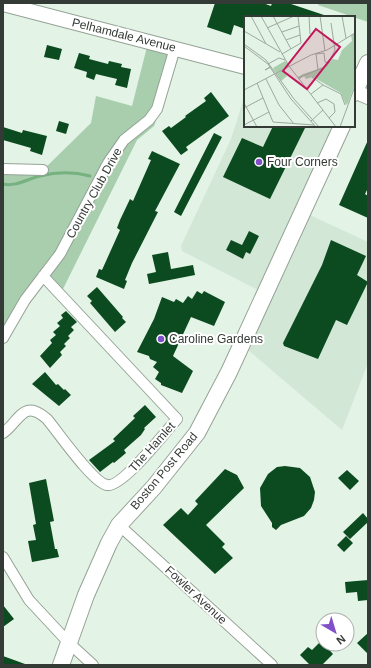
<svg xmlns="http://www.w3.org/2000/svg" width="371" height="668" font-family="Helvetica,sans-serif">
<rect width="100%" height="100%" fill="#e3f3e5"/>
<path fill="#d2e7d5" d="M245,95v31h93l-37,85 67,31v121l-26,67 -102,-87 22,-51 -80,-41 -1,-5 50,-107z"/>
<path fill="#a8ceae" d="M319,3h49v19l-50,-17z
M149,39l33,9 -28,78 -17,14 -76,153 -20,-19 -38,60v-161l35,2 53,-52 5,-27 36,10z"/>
<g fill="none" stroke-linecap="round" stroke-linejoin="round">
<path stroke="#76b180" stroke-width="3" d="M3,184c13,3 24,-5 37,-8 16,-4 35,-4 50,0"/>
</g>
<path fill="#0c4b20" d="M215,3h48l8,3 1,-3h16l39,13 -1,1h-81v12l-11,-4 -3,10 -24,-8z
M47,45l15,4 -3,11 -15,-3z
M79,53l11,3 -1,3 19,5 1,-3 13,3 -1,3 10,2 -4,19 -12,-3 2,-6 -21,-5 -2,6 -8,-3 1,-5 -13,-4z
M211,92l18,24 -43,31 2,3 -7,5 -19,-24 7,-5 2,2 15,-11 -1,-1 21,-15 -2,-3z
M59,121l10,3 -3,10 -10,-3z
M273,126h33l-36,73 -47,-22 19,-39 21,9z
M3,127l19,6 1,-3 24,6 -5,19 -12,-4 1,-3 -28,-8z
M214,133l8,4 -41,79 -7,-4z
M368,140v48l-3,6 3,2v22l-29,-13z
M152,151l28,13 -25,47 3,1 -26,51 -7,17 2,1 -3,8 -28,-12 3,-8 3,1 18,-40 -3,-2 3,-8 10,-21 3,2 18,-41 -3,-1z
M249,231l10,5 -9,18 -4,-2 -3,7 -17,-9 5,-10 11,5z
M331,240l35,16 -9,19 11,7 -21,43 -11,-5 -18,39 -34,-13 -1,-3 39,-78z
M168,252l3,17 22,-4 2,10 -46,9 -2,-10 9,-2 -4,-17z
M97,287l26,30 -1,1 4,4 -11,10 -25,-29 2,-2 -5,-5z
M197,291l5,3 2,-3 21,11 -11,24 -23,-9 -18,39 20,15 -11,22 -21,-8v-2l-6,-4 4,-7 -6,-5 4,-5 -7,-3 -1,-3 -12,-4 17,-33 8,-22 12,5 2,-3 7,4 5,-7 4,3z
M66,311l11,11 -6,5 3,3 -6,6 2,2 -6,6 2,2 -6,6 2,3 -12,13 -10,-12 12,-13 -2,-3 6,-5 -3,-3 7,-6 -3,-3 6,-5 -2,-3z
M45,372l11,13 2,-1 6,6 1,-1 6,6 -12,11 -27,-22z
M145,405l11,12 -12,11 1,1 -4,6 -17,15 2,3 -12,10 -1,-1 -13,10 -11,-12 26,-19 -2,-2 22,-21 -2,-2z
M285,466l15,2 10,9 5,15 -1,8 -3,8 -7,8 -23,9 -5,5 -4,-3v-4l-11,-17 -1,-18 8,-14 9,-7z
M225,469l12,6 7,13 -38,37 19,19 -3,3 11,11 -18,16 -52,-49 18,-17 7,7 10,-11 -3,-3z
M347,470l12,11 -9,9 -12,-12z
M46,479l8,42 -4,1 5,27h2l2,8 -27,5 -4,-21 8,-1 -3,-15 3,-1 -7,-41z
M363,513l5,6v3l-18,17 -7,-7z
M346,536l7,7 -9,9 -7,-7z
M368,580v20l-10,1 -1,-9 -11,1 -1,-11z
M3,605l11,14 -11,8z
M368,633v21l-11,-11z
M321,641l12,13 -11,11h-12l-10,-10 8,-8 4,3z
M3,656l22,8 -1,1h-21z"/>
<g fill="none" stroke-linecap="round" stroke-linejoin="round">
<defs>
<path id="street" d="M3,169l40,1
M3,338l22,-38 35,-46 48,-91 16,-23 25,-20 8,-11 18,-61
M3,433c17,-12 20,-35 44,-14 11,13 46,64 60,66 15,3 58,-53 70,-66l-134,-143
M119,525l153,140
M3,557l26,43 40,43 24,22"/>
<path id="secondary" d="M3,4l242,63
M354,91l14,6"/>
<path id="primary" d="M354,93l14,-30
M61,665l25,-70 23,-52 10,-18 35,-38 43,-54 32,-61 113,-246"/>
</defs>
<use href="#street" stroke="#94a396" stroke-width="12"/>
<use href="#secondary" stroke="#94a396" stroke-width="16"/>
<use href="#primary" stroke="#94a396" stroke-width="18"/>
<use href="#street" stroke="#fff" stroke-width="10"/>
<use href="#secondary" stroke="#fff" stroke-width="14"/>
<use href="#primary" stroke="#fff" stroke-width="16"/>
</g>
<g fill="#8150c8" stroke="#fff" stroke-width="1.5">
<circle cx="259" cy="162" r="4"/>
<circle cx="161" cy="339" r="4"/>
</g>
<g text-anchor="middle" stroke-width="4" stroke-linejoin="round" paint-order="stroke">
<g font-size="12" fill="#343a35" stroke="#fff">
<text transform="translate(124 35) rotate(14)" y="4">Pelhamdale Avenue</text>
<text transform="translate(94 193) rotate(-61)" y="4">Country Club Drive</text>
<text transform="translate(152 447) rotate(-48)" y="4">The Hamlet</text>
<text transform="translate(164 471) rotate(-50)" y="4">Boston Post Road</text>
<text transform="translate(196 595) rotate(43)" y="4">Fowler Avenue</text>
</g>
<g font-size="12" fill="#343a35" stroke="#fff" text-anchor="start">
<text x="267" y="166">Four Corners</text>
<text x="169" y="343">Caroline Gardens</text>
</g>
</g>
<g transform="translate(244 16)">
<rect width="111" height="111" fill="#e3f3e5"/>
<path d="M111,17v51l-7,19 -2,2 -5,-12 -28,-16 -7,2 -2,-3 -5,4 -1,-3 5,-3 24,-8 5,-7 6,1 4,-10 10,-9 -1,-6zM41,45l4,5 -5,3 3,7 -6,5 -8,-13z" fill="#a8ceae"/>
<path fill="none" stroke="#9da99f" stroke-width="1" d="M7,0l15,28M17,0l28,50 47,61M29,0l18,33M65,0l1,18M76,0l5,35M98,0l4,22M23,12l27,-12M0,15l36,21M38,16l17,-6M42,24l14,-5M0,28l22,16 28,39 25,28M0,30l24,18 23,35 25,28M38,38l19,-11 -3,-27M24,48l11,-6 6,2M83,50l8,-16 -4,-27M26,51l-5,3 6,-3M74,54l-2,-16 8,-1 1,9 5,1M68,61l11,8 18,9 4,11M54,62l29,-12M22,63l13,26 15,19M13,67l16,39M0,74l67,-35 16,-5 28,-17M67,78l12,-9M0,87l13,24M73,87l9,-4 8,5 1,8 -6,6M0,92l19,-10M67,105l12,-11M29,106l41,3M0,109l25,-13M96,111l15,-41"/>
<path fill="#c2185b" fill-opacity="0.15" stroke="#c2185b" stroke-width="2" d="M72,13l24,18 -33,42 -24,-18z"/>
<rect width="111" height="111" fill="none" stroke="#343a35" stroke-width="2"/>
</g>
<rect width="371" height="668" fill="none" stroke="#343a35" stroke-width="8"/>
<g transform="translate(335 632) rotate(142)"><circle r="19" fill="#ffffff" stroke="#aeb0ae"/>
<path d="M0-3L7 15L0 10L-7 15Z" fill="#8150c8"/>
<text y="-6" font-size="11" font-weight="bold" text-anchor="middle" fill="#343a35">N</text>
</g>
</svg>
